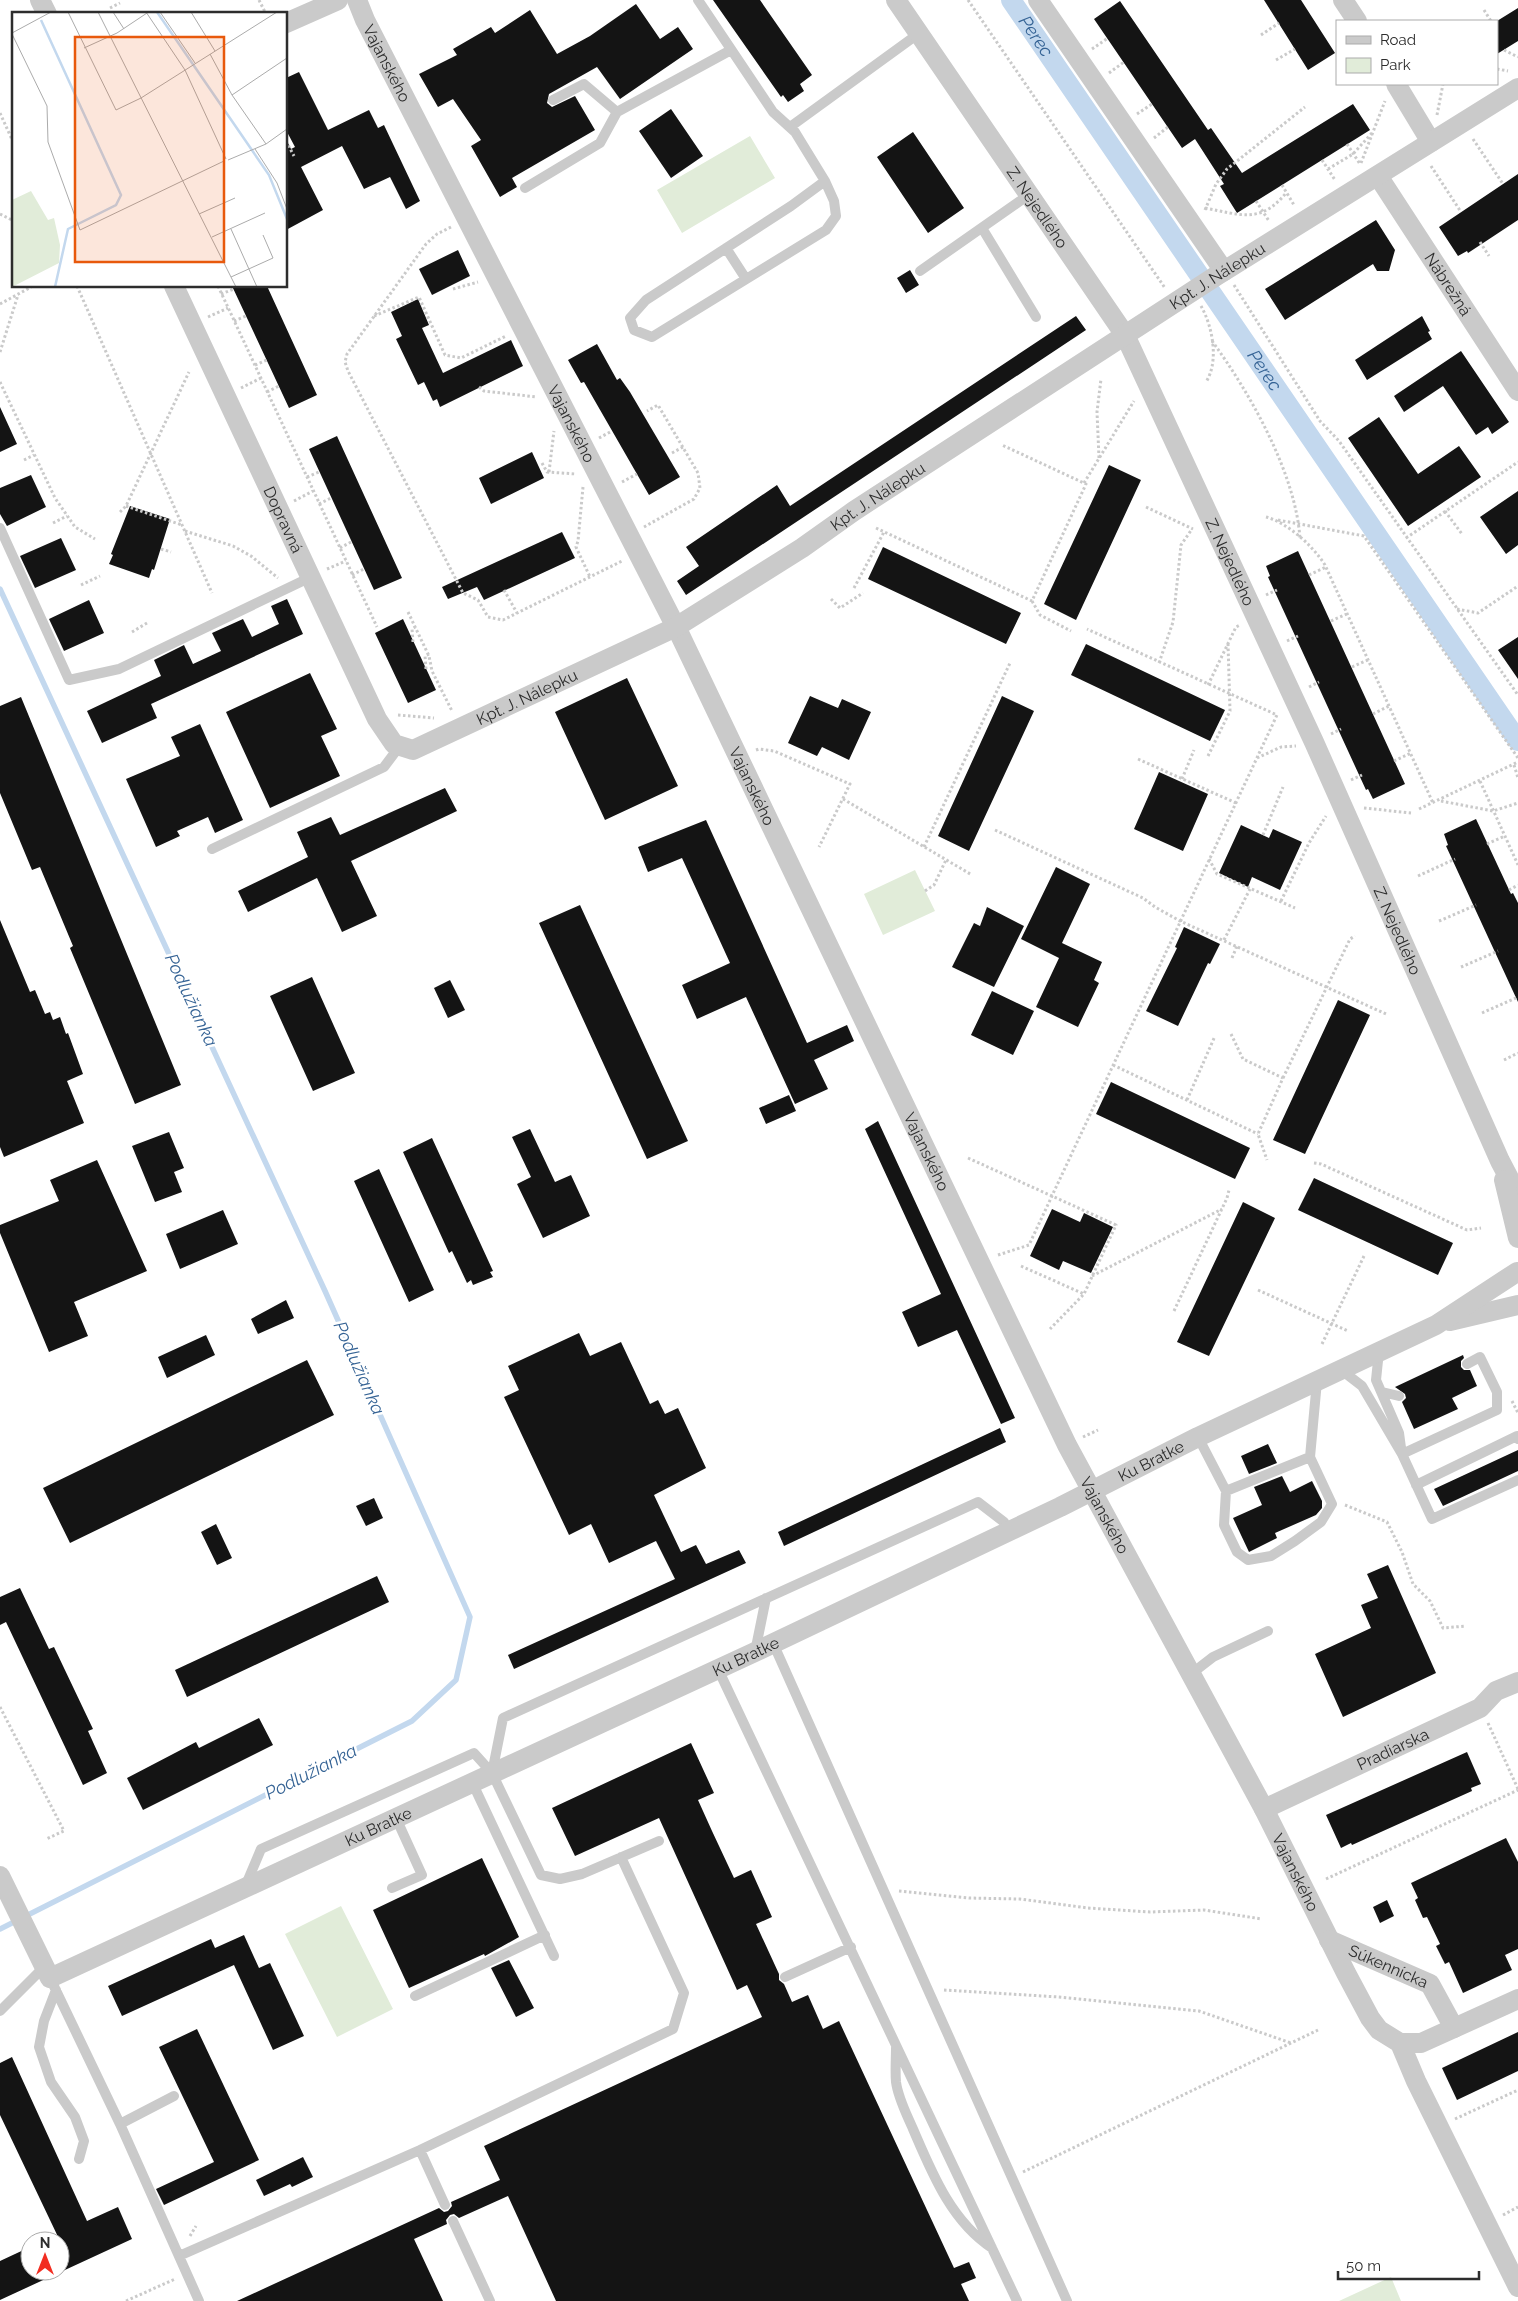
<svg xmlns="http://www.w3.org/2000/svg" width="1518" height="2301" font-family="Raleway,sans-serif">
<rect width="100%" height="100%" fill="#fff"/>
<path fill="#e1ecd9" d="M750,136l25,42 -93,55 -25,-43z
M915,870l20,41 -52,24 -19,-41z
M341,1906l52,103 -56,28 -52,-103z
M1391,2277l10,24h-62z"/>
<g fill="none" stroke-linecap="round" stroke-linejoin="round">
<path stroke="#c3d8ee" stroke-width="5.5" d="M0,589l325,702 145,326 -14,63 -44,41 -412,208"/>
<path stroke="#c3d8ee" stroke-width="20" id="s1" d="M1011,0l507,741"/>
</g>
<path fill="#141414" d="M713,0h47l52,75 -12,9 4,7 -16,11 -5,-7 -2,2z
M1264,0h37l34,53 -27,17z
M1120,1l88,129 3,-2 31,45 111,-69 17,26 -133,83 -17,-27 4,-2 -29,-45 -13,9 -88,-129z
M636,4l24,35 18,-12 15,22 -73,50 -23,-32 -48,27 -2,9 5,4 23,-11 20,34 -83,48 5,9 -17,10 -29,-51 10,-6 -28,-41 -15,8 -19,-33 38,-19 -4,-6 38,-22 4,6 35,-23 27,44 33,-18z
M1518,8v33l-21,13v-33z
M299,72l29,58 41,-20 9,18 6,-3 36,76 -14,8 -16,-32 -26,12 -22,-43 -41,21 22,43 -37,20v-91l5,10 4,-2 -9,-17v-52z
M671,109l32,47 -32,22 -32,-47z
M913,132l51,76 -36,25 -51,-76z
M1518,174v46l-50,33 -1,-2 -9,5 -19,-29z
M1376,220l19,30 -6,21h-12l-4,-7 -88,56 -20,-31z
M458,250l12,26 -38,19 -13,-26z
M910,270l9,15 -13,8 -9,-15z
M232,286h35l50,109 -28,13z
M418,299l11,26 -7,3 21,45 68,-33 12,26 -83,41 -3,-8 -4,2 -9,-19 -6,3 -22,-46 6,-3 -11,-24z
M1076,316l10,14 -400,265 -9,-14 22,-15 -13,-19 91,-62 13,21z
M1422,316l8,15 -2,1 4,7 -65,41 -12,-20z
M597,344l20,36 3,-2 10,14 50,85 -31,18 -65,-113 -3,1 -13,-23z
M1461,351l48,71 -17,12 -4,-7 -12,8 -33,-49 -39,26 -10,-16z
M0,407l17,37 -17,8z
M1379,417l39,57 41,-28 22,31 -73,49 -60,-88z
M337,436l65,142 -28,12 -65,-141z
M532,452l12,26 -53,26 -12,-26z
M1109,465l32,15 -65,140 -32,-16z
M31,475l15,32 -39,19 -7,-12v-26z
M1518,491v54l-12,9 -26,-37z
M130,506l40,13 -16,51 -2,-1 -3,9 -40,-14 4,-9 -2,-1z
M562,532l13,26 -91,42 -7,-13 -29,12 -6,-12z
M61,538l15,32 -41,18 -15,-32z
M883,547l138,66 -15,31 -138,-65z
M1298,551l107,233 -32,15 -5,-10 -2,1 -98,-213 2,-1 -4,-10z
M287,599l16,35 -152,70 6,14 -55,25 -15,-32 74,-35 -7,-16 30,-15 9,19 28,-13 -9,-18 31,-14 9,18 27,-13 -8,-18z
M89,600l15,33 -40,18 -15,-32z
M403,619l33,71 -28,13 -33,-70z
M1518,637v42l-20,-29z
M1086,644l139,66 -15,31 -139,-66z
M310,673l27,56 -16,7 19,40 -70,32 -44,-96z
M627,678l51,108 -73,34 -50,-108z
M810,696l28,12 4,-9 29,13 -22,48 -27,-13 -5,9 -29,-13z
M1002,696l32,15 -65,140 -31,-15z
M21,697l160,388 -46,19 -65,-156 3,-2 -33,-79 -8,3 -32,-77v-87z
M200,724l43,96 -28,13 -7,-16 -31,14 3,5 -24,11 -30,-68 54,-23 -9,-19z
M1159,772l49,22 -25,57 -49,-22z
M445,788l12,23 -106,50 26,55 -35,16 -25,-54 -69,34 -10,-21 70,-34 -11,-25 34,-15 9,18z
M1476,819l35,75 2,-1 5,10v99l-72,-156 2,-1 -4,-11z
M706,820l101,223 40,-18 7,16 -40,19 14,29 -33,15 -49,-107 -49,22 -15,-34 48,-22 -48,-105 -34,14 -10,-25z
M1241,825l28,13 4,-9 29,13 -22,48 -28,-13 -4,10 -29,-14z
M1056,867l34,17 -28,59 40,19 -8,18 5,3 -21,44 -42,-20 23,-49 -38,-19z
M580,905l108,236 -41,18 -108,-236z
M987,907l37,19 -30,61 -42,-20 22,-44 6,3z
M0,920l30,72 5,-2 10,24 5,-2 3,8 7,-3 6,17 2,-1 15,41 -16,7 17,42 -80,34 -4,-10z
M1184,927l36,17 -10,20 -2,-1 -30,63 -32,-15 31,-63 -2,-1z
M312,977l43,96 -42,18 -43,-95z
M450,980l15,30 -17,8 -14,-30z
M992,991l42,20 -21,44 -42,-20z
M1338,1000l32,15 -65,139 -32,-14z
M1111,1082l139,66 -15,31 -139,-65z
M789,1095l7,16 -30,13 -7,-16z
M878,1121l137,297 -14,6 -44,-94 -39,17 -16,-35 39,-18 -76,-165z
M530,1129l25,53 16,-7 19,41 -47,22 -26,-54 14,-7 -19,-40z
M169,1132l15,36 -10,4 8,20 -27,10 -23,-56z
M432,1138l61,133 -3,1 3,5 -20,8 -2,-5 -4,3 -15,-32 -3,2 -46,-101z
M97,1160l50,111 -73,31 14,34 -39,16 -49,-119v-8l59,-24 -9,-21z
M379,1169l55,121 -25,12 -55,-121z
M1314,1178l139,65 -15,32 -140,-65z
M1243,1202l32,16 -66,138 -32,-14z
M1052,1209l28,13 4,-9 29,14 -22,46 -28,-12 -4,9 -29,-14z
M223,1210l15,34 -58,25 -14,-35z
M286,1300l8,18 -36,16 -7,-15z
M579,1333l11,23 31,-14 29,62 8,-4 7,14 13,-6 28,60 -52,27 27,57 15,-7 10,19 33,-14 7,13 -232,106 -6,-14 167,-76 -19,-38 -47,22 -18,-39 -22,11 -65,-138 15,-7 -11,-24z
M206,1335l9,20 -48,23 -9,-21z
M1463,1355l1,3 -3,3v6l3,3h6l7,16 -25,12 6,11 -44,20 -12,-27 4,-4 -1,-4 -10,-7z
M307,1360l27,55 -264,128 -27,-55z
M1000,1428l6,14 -222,104 -6,-14z
M1268,1444l9,19 -28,11 -8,-18z
M1518,1450v21l-75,35 -9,-17z
M1282,1476l8,16 22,-11 10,20v7l-6,7 -41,18 2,5 -28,14 -16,-34 29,-13 -8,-18z
M374,1498l9,20 -17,8 -10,-20z
M216,1524l16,34 -15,7 -16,-33z
M1388,1565l48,108 -93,44 -28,-63 56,-26 -10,-23 17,-7 -11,-24z
M377,1576l12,26 -202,95 -12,-27z
M20,1588l29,61 5,-2 39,82 -5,2 19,42 -24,12 -77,-163 -6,3v-28z
M259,1718l14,27 -130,65 -16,-32 69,-36 3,6z
M691,1743l23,50 -16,7 14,31 22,47 17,-8 21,47 -16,7 23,50v6l5,4 8,18 16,-7 15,34 16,-8 115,247 15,-6 7,16 -15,6 8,17h-413l-48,-105 -49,22 -5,-4 -4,1 -4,5 1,4 -33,15 29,62h-206l202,-93 5,4 4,-1 4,-5 -1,-4 49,-22 -16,-34 278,-129 -15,-32 -10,5 -78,-172 -84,38 -23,-48z
M1467,1752l14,32 -10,4 1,3 -120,54 -1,-2 -10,5 -15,-33z
M1506,1838l12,24v87l-13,6 7,15 -49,23 -14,-31 -4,2 -9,-18 4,-2 -13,-27 -4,1 -8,-18 3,-2 -7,-15z
M482,1858l37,79 -34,19 -1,-2 -75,34 -36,-78z
M1387,1900l7,16 -14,7 -7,-16z
M244,1935l15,33 11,-5 34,73 -31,14 -39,-85 -112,51 -14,-30 103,-47 4,9z
M509,1960l25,48 -18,9 -25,-49z
M197,2029l62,131 -95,45 -8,-16 58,-27 -55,-115z
M1518,2032v39l-61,29 -15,-32z
M12,2057l75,164 31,-14 14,32 -132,61v-39l30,-14v24h30v-30l-60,-126v-52z
M303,2157l10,20 -21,10 -2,-3 -26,12 -8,-16z"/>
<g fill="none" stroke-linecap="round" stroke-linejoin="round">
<path stroke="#cacaca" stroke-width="3" stroke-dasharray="2.5 2.5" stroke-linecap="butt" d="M259,0l7,14
M968,0l197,288
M110,8l10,-5
M1484,10l7,11
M1261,35l18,-12
M1092,49l16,-11
M1504,50l14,7
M1276,60l19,-11
M1497,69l11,2
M1109,73l15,-11
M0,113l14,31
M1137,114l15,-10
M1437,115l6,-31
M1154,138l14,-11
M1473,139l30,45
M286,141l8,15
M1347,144l13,20
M1322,160l13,20
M1361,163l24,-62
M1431,166l30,46
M1328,169l25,-15 19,-21
M1282,185l12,20
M1256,201l13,20
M1205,208c34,6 55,17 81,-15
M1205,210l11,-26 11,-15 78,-62
M0,214l14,7
M451,227l-14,7 -11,10 -79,110 -2,8 3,9 115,222 15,7 10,17 15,3 119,-59
M1480,242l9,14
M1234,285l86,136 19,20 179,254
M77,286l135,307
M218,286l159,341
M453,289l25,-7
M221,294l13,-5
M0,304l33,-18
M1201,306c12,21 18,56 5,76
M374,316l45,-19 26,58 16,3 45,-22
M208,317l20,-9
M234,321l12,-5
M1212,341c38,52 84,133 88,198
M0,352l18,-57
M255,365l12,-5
M0,382l55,116 20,29 20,12
M479,387l5,4 53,6
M241,388l20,-10
M267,392l12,-6
M599,438l13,-7
M672,453l11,-6
M1099,458l-2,-46 4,-33
M24,460l10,-5
M542,463l5,9 29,2
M549,472l5,-41
M307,477l12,-5
M622,482l15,-8
M1084,483l50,-82
M583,487l-5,54 -2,6 14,30
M294,501l19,-10
M319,504l12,-6
M126,506l56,19
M1146,507l47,22
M1445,511l17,23
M120,512l6,-6 63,-134
M1266,517c22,6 47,29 59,48l108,238
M1278,520l86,16 154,222
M53,523l14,-7
M644,527l50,-28 6,-11 -2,-15 -40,-68 -11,6
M876,528l156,73 54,-117 -84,-39
M185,531l48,15 18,10 27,22
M1406,538l112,-76
M340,548l11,-6
M161,549l10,3
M327,569l19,-8
M352,575l12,-6
M1309,575l17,-8
M81,585l19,-9
M854,588l30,-56
M504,590l13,23
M1266,595l11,-5
M831,599l9,9 23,-15
M1032,601l8,14 31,16
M1457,609l21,4 40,-27
M408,612l21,44 3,15 20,40
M1331,621l16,-7
M132,632l15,-9
M1287,641l11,-5
M413,642l-1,-13 3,-2
M1159,663l14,-41 8,-77 11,-16
M1352,667l16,-7
M426,669l-1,-13 4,-2
M1208,685l28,-58 4,-2
M1309,687l10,-5
M1373,714l16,-8
M398,715l36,3
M1331,734l10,-5
M756,750l3,-1 15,2 76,33 -31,63
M1208,756l22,-45 -2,-68
M1257,758l24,-11 15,-1
M1138,759l98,44
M1394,761l17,-8
M1514,765l4,13
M1182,779l12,-29
M1351,780l11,-5
M1480,781l38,84
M843,799l129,76
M1441,801l52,10 25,-8
M1364,808l47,5
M1419,809l99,-47
M995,830l148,68 12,9 25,14 206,93
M1263,835l20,-48
M1487,844l18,-8
M924,847l86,-184
M1209,859l8,15 78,34
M1418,876l37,-17
M1509,890l9,-5
M925,891l9,-6 12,-25
M1281,901l28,-58 17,-27
M1439,921l37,-16
M1224,940l26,-51
M1232,958l5,-12
M1461,967l37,-16
M1482,1013l36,-16
M1231,1034l12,25 40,19 -25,56 9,26
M1504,1060l14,-7
M1113,1065l145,69
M1283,1078l67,-139 5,-3
M1187,1100l28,-64
M968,1158l148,67 -32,69 -34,35
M1314,1163l7,1 146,66 14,-2
M998,1255l31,-10 248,-530 -190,-86
M1021,1266l63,28
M1092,1276l130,-67
M1258,1290l90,41
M1174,1311l53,-113 2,-8
M1322,1344l42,-88
M1512,1401l6,12
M1083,1437l15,-7
M1345,1505l42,17 15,30 11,32 17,17 13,27 23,-2
M0,1707l64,124 -18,8
M1488,1723l30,66
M1326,1879l192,-89
M899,1891l70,7 51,1 68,9 62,4 54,-2 58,9
M944,1990l115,7 140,14 92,32
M1455,2119l63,-29
M1023,2172l295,-142
M1503,2215l15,-8
M190,2236l6,-10
M126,2301l49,-22"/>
<path stroke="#cacaca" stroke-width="10" d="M698,0l75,112 22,20 30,49 9,20 2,15 -10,14 -174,107 -18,-7 -4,-12 16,-18 145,-94 34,-25
M553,100l31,-16 33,28
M790,127l128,-93
M525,188l75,-45 17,-31 114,-62
M982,228l54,89
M726,248l20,31
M920,271l110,-77
M0,528l69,152 50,-11 192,-92
M212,849l172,-82 15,-20
M1379,1351l-3,29 23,53 2,15
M1340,1369l22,17 40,68 30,65 86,-39
M1382,1392l17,4
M1198,1437l28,54 84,-34 7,-76
M1402,1454l95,-44v-18l-17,-35 -13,7
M1416,1485l101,-49 1,3
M1226,1491l-2,34 13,27 11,8 23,-4 24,-15 26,-19 11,-18 -22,-47
M773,1643l294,658
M755,1652l11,-54
M718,1669l299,632
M1191,1674l22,-17 55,-26
M492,1773l11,-55 475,-216 26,20 5,9
M472,1782l82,174
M245,1887l16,-38 213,-96 18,20 49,102 19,4 22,-5 77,-33
M392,1888l30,-13 -26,-57
M785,1977l66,-30
M50,1978l70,146 79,177
M56,1990l-12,31 -5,26 12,35 24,35 9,24 -5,18
M415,1996l130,-61
M0,2011l45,-45
M896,2048c0,11 -1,23 0,34 2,16 11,33 17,47 19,44 38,92 79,119
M120,2124l54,-28
M420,2150l25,55
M453,2221l37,80
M179,2256l241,-106 253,-121 11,-36 -63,-136"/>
<g stroke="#cacaca" stroke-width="20">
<path d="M40,0l7,14"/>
<path id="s2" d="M357,0l8,20 315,615 387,810 197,364 82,164 24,45 9,12 21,13 16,38 102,206"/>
<path id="s3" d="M896,0l229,335 189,407 186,419 18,34"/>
<path d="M1038,0l186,271"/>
<path d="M1343,0l14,21"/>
<path d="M286,23l52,-23"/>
<path d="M1396,84l35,58"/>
<path id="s4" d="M1378,176l140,215"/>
<path id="s5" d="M174,286l203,433 17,25 19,6 263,-123 126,-79 52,-37 362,-235 302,-188"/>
<path d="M1504,1180l14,58"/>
<path d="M1450,1321l68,-16"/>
<path id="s6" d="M1264,1809l216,-101 16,-17 22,-9"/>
<path id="s7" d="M0,1876l50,102 705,-326 305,-145 138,-70 238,-112 81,-53"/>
<path id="s8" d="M1329,1940l101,44 24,44"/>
<path d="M1400,2043h21l97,-44"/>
</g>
</g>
<g text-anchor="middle" stroke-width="5" stroke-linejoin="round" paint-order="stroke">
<g font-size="16" fill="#2d2d2d" stroke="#fff">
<text dy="6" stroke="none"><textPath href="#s2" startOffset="70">Vajanského</textPath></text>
<text dy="6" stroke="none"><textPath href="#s3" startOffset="251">Z. Nejedlého</textPath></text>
<text dy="6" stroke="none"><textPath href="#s5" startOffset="1464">Kpt. J. Nálepku</textPath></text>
<text dy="6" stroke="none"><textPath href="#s4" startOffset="129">Nábrežná</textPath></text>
<text dy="6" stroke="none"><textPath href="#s2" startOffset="475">Vajanského</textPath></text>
<text dy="6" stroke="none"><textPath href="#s5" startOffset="1059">Kpt. J. Nálepku</textPath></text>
<text dy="6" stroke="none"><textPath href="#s5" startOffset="258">Dopravná</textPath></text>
<text dy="6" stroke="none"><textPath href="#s3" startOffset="656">Z. Nejedlého</textPath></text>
<text dy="6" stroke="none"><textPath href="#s5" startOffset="654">Kpt. J. Nálepku</textPath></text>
<text dy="6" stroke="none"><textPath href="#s2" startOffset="880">Vajanského</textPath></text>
<text dy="6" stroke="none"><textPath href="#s3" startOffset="1061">Z. Nejedlého</textPath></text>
<text dy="6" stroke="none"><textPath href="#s2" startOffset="1285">Vajanského</textPath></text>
<text dy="6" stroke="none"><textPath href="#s7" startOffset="1330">Ku Bratke</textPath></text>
<text dy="6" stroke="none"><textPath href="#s2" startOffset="1690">Vajanského</textPath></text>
<text dy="6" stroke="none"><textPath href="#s7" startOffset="880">Ku Bratke</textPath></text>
<text dy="6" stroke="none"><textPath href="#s6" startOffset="142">Pradiarska</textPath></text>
<text dy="6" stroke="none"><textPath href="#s7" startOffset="475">Ku Bratke</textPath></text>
<text dy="6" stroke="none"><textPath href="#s2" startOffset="2095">Vajanského</textPath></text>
<text dy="6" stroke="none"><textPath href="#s8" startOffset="65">Súkennícka</textPath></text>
</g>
<g font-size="18" font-style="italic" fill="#356395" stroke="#fff">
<text dy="6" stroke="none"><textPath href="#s1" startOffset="44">Perec</textPath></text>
<text dy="6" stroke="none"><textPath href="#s1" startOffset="449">Perec</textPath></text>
<text transform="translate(191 1000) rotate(65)" y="6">Podlužianka</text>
<text transform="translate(359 1368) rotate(66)" y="6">Podlužianka</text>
<text transform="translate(311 1772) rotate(-27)" y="6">Podlužianka</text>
</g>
</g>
<g transform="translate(12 12)">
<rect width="275" height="275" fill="#fff"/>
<path d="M19,179l17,29 6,-2 6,27 -1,18 -47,24v-87z" fill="#e1ecd9"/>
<path fill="none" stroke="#c3d8ee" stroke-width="2.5" d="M145,0l112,163 18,44M29,8l80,175 -5,10 -48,24 -13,58"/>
<path fill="none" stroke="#ababab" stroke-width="1" d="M56,0l48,98 25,-12 136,-86M86,0l138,275M101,0l11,17M134,0l39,58 41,89M148,0l35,51M179,0l24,39M0,21l39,-21M0,22l35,72 1,36 32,88 144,-69M72,36l33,-15 30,-20M198,42l22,41 34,49M220,83l55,-37M243,137l22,34 10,26M216,148l38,-16 21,-15M187,202l36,-16M219,217l26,58M200,225l53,-24M219,265l42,-19 -10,-23"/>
<path fill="#e8590c" fill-opacity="0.15" stroke="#e8590c" stroke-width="2.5" d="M63,25h149v225h-149z"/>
<rect width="275" height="275" fill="none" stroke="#2d2d2d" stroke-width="2.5"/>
</g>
<rect x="1336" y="20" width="162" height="65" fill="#ffffff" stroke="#ababab"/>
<rect x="1346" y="36" width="25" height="8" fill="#cacaca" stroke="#ababab"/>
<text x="1380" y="45" font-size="15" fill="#2d2d2d">Road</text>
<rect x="1346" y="58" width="25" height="15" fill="#e1ecd9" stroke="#ababab"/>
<text x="1380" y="70" font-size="15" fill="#2d2d2d">Park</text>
<g transform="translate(45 2256)"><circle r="24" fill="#ffffff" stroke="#ababab"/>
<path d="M0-4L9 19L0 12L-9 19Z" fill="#f22d21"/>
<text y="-8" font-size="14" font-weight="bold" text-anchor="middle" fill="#2d2d2d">N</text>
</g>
<path d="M1338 2271v8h141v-8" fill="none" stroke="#2d2d2d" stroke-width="2.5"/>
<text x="1346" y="2271" font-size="15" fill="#2d2d2d" stroke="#ffffff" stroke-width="4" paint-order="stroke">50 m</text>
</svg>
